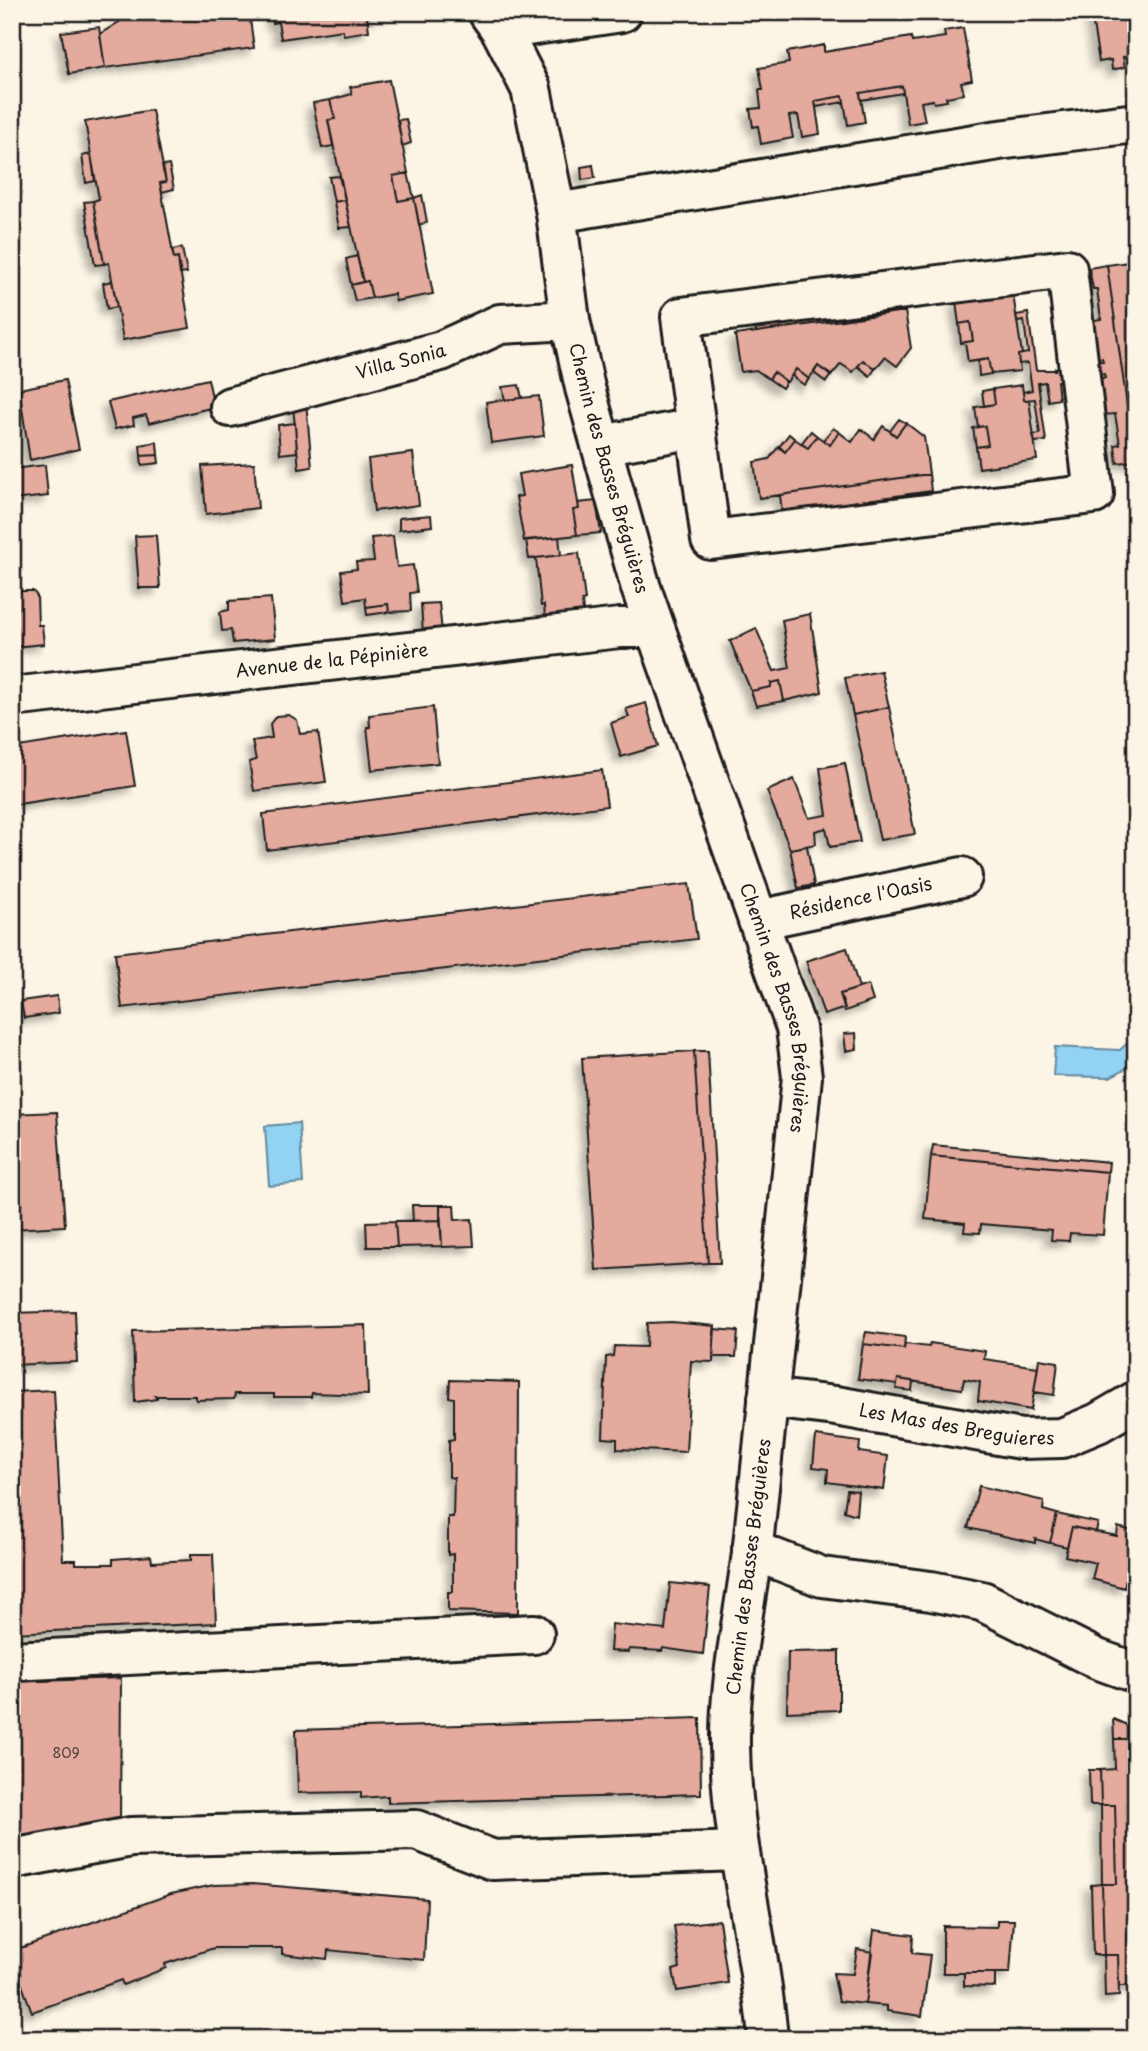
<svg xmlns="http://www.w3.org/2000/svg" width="1148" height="2051" font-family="'Playpen Sans',sans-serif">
<defs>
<filter id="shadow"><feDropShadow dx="-6" dy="6" stdDeviation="3.5" flood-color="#0004"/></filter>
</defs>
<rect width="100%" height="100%" fill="#fcf5e5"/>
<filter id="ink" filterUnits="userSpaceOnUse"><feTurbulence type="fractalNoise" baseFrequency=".0143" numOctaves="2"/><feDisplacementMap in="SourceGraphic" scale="14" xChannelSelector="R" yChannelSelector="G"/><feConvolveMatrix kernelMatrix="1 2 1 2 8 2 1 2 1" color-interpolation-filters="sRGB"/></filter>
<g filter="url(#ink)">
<path fill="#92d2f3" stroke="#63899d" stroke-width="2" d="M1135,1036l1,27 -26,14 -57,-1 2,-29 65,3z
M299,1123l4,60 -34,3 -4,-60z"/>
<path fill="#e3aa9d" stroke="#1c1c1c" stroke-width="2" filter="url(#shadow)" d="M135,12h114l5,36 -149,20 -5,-34z
M271,12h124l-28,5 2,14 -25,4 -2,-5 -61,9 -3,-17 -5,1z
M1091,12h45v59l-3,-15 -10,1 2,10 -13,3 -1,-10 -12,2z
M99,27l6,41 -36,6 -8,-42z
M963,28l9,52 -11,2 3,12 -18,3 1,4 -13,2 -1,-3 -12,2 4,19 -17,3 -6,-38 -42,7 5,29 -17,3 -5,-29 -28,5 5,33 -18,3 -4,-22 -9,1 4,22 -32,6 -3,-18 -5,1 -3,-18 11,-1 -2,-18h4l-4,-22 30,-5 -2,-11 37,-7v7l87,-15 1,5 33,-5 -1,-6z
M389,80l19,93 -15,3 5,25 16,-3 19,96 -37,7 -2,-7 -22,4 -4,-17 -5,1 -35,-162 7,-1 -5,-19 22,-6 -2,-7z
M902,86l1,7 -42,7 -1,-7z
M843,96l1,6 -28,5 -1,-6z
M330,100l5,19 -7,1 5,26 -11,2 -9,-45z
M152,110l14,72 -6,1 14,76 4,-1 12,70 -67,12 -14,-77 -5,1 -11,-63 6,-2 -14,-77z
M406,119l5,24 -9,3 -4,-26z
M91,154l4,27 -9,2 -4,-27z
M169,165l5,24 -12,3 -2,-9 6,-1 -4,-16z
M593,165l2,13 -13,2 -1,-13z
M408,173l6,25 -16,3 -5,-25z
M339,176l6,24 -11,2 -5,-25z
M422,195l5,27 -8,3 -5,-27z
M345,200l6,27 -12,1 -5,-26z
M93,201l11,63 -9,1 -11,-63z
M182,248l5,25 -7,1 -2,-16 -4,1 -2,-9z
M357,256l6,26 -12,3 -5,-26z
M1136,261v200h-1l-28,-196z
M1107,265l28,196 -18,2 -2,-18 5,-1 -5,-30 -13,1 -5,-37h8l-1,-4 -47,7 2,18 -11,2 -3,-19 -7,1 8,58 -11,1 -2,-7 7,-1 -5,-35 -11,1 -1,-8 9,-2 -4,-27 -9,1 -1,-9 10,-2 -4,-32 -7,1 -1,-7 12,-2 8,57h19v-2l48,-7 -1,-3 -7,1 -6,-38 12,-2 -4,-30h-4l-4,-21z
M112,281l5,26 -10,2 -4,-26z
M368,281l4,17 -17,3 -4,-16z
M903,294l2,17 -149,21 -2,-17z
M1013,294l9,60 -4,1 2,16 -29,3 -3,-15 -20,3 -3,-20 8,-1 -3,-19 -11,2 -3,-22z
M905,311l6,37 -14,18 -12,-9 -10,12 -12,-9 -10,12 -12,-8 -10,12 -13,-10 -9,13 -13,-10 -9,13 -13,-10 -5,7 -13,-9 -15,2 -6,-37z
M970,322l3,19 -12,2 -2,-19z
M988,359l3,15 -12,2 -1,-15z
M863,360l12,9 -5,7 -12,-10z
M818,366l13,9 -5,7 -12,-9z
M796,369l13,10 -5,6 -12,-9z
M774,372l12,10 -4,6 -13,-9z
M208,379l6,28 -65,16 -3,-8 -13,3 1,7 -19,4 -7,-27z
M65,380l14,69 -49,11 -11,-71z
M519,385l3,13 -17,2 -3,-13z
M1022,385l2,15h5l8,60 -58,8 -3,-21 12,-2 -3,-19 -7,1 -3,-20 20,-3 -2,-15z
M993,389l2,15 -11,2 -2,-15z
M539,396l5,40 -53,7 -5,-41z
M306,402l6,65 -13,2 -6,-63z
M899,419l7,4 -10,13 -6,-5z
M295,423l2,29 -17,2 -2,-29z
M906,423l18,14 5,37 -170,24 -5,-36 15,-3 10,-13 6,6 10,-13 13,9 9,-12 13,9 9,-13 13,10 9,-13 13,10 9,-13 13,10z
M985,426l3,19 -12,2 -3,-19z
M833,428l6,4 -9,13 -7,-5z
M811,431l6,5 -9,12 -7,-4z
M789,434l6,5 -10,13 -6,-5z
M157,442l1,13 -17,1 -1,-11z
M413,453l6,52 -45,6 -6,-52z
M158,455l1,8 -17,2 -1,-9z
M254,463l4,45 -52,6 -4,-48z
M45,465l3,31 -36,4v-31z
M572,465l7,44 -6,1 4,25 -53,6 -8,-44 6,-1 -4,-22z
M929,474l2,17 -149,21 -2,-17z
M596,501l5,32 -24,2 -4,-25 6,-1 -1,-6z
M431,515l1,11 -33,4v-12z
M156,535l4,53h-21l-4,-52z
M393,536l4,31 16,-2 4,27 -7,1 1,18 -22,1 -1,-8 -22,3 -1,-9 -20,3 -4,-30 16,-2 -1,-7 18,-1 -3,-23z
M559,537l2,18 -32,4 -3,-19z
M579,553l6,47 -3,1 1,11 -38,5 -1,-12 -3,1 -5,-48z
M13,585l1,6h19l4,5 1,29h4l2,19 -30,3 1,17h-3z
M271,598l4,41 -42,4 -2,-13 -9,1 -2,-19 9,-2v-9z
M439,603l3,29 -19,2 -2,-30z
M388,604l1,8 -22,3 -1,-8z
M810,614l12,78 -38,9 -4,-20 -9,2v4l-20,4 -21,-50 26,-13 18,43 16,-3 -8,-48z
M881,671l8,36 -36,8 -8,-37z
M780,681l4,20 -28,5 -5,-15 20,-4v-4z
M646,703l12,43 -37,11 -10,-34 18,-6 -3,-8z
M433,707l5,56 -66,7 -5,-43h3l-1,-12z
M889,707l26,127 -35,6 -27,-125z
M289,715l8,5 3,14 18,-2 8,50 -72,9 -5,-29 7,-2 -4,-19 20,-3 -2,-14 6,-8z
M126,730l9,56 -123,19v-57z
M845,763l15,79 -30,5 -4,-19 -11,3 1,13 -26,5 -23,-58 27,-12 15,39 18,-3 -7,-47z
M602,770l5,36 -340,44 -4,-36z
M807,846l7,39 -16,3 -8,-39z
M689,884l8,55 -575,69 -7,-55z
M847,948l12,40 -19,6 5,14 -21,7 -18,-54z
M868,985l5,16 -28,10 -5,-17z
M57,996l2,17 -35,5 -3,-17z
M856,1033l1,16 -11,2 -2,-17z
M694,1051l14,212 -112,7 -14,-212z
M694,1051h14l12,212h-12z
M57,1112l8,114 -53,3v-115z
M933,1145l176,17 -1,10 -177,-16z
M931,1156l177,16 -5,63 -33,-2 -1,8 -18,-1 1,-10 -71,-6 -1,9 -16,-1 1,-9 -40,-4z
M412,1205h28v15l-27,1z
M440,1205h14l1,15 17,-1 2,27 -32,1z
M440,1220l2,26 -45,1 -2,-26z
M395,1221l2,26h-30l-1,-25z
M75,1311l2,51 -65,3v-52z
M672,1322l43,4 -2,36 -22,-1 -5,91 -69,-3v-10l-14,-1 3,-81 7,-1 1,-10 32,1 1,-24z
M366,1325l2,70 -56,-2 -1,4h-37v-3h-39l-1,5 -38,1v-4h-41l2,3 -22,3 -2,-71z
M714,1329l24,2 -2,26h-23z
M866,1332l39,5 -1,12 -41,-5z
M930,1343l55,8 -1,8 54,8 -7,43 -53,-9 2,-19 -16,-3 -2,10 -64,-10 -1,5 -39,-5 5,-35 41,5 1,-5 24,3z
M1039,1359l19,3 -4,33 -20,-3z
M898,1379l15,2 -1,10 -16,-2z
M450,1380l69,2 -1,231 -70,-2v-19h5v-38l-5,1v-38h5l1,-39 -5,-1v-37l5,-1v-41l-5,-1z
M54,1390l9,170h13v4h37v-5l38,-3 1,6 39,-2v-6h22l3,69 -204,10v-241z
M816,1436l44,6 -1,10 29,4 -4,34 -57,-8 1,-13 -15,-2z
M979,1486l65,15 -1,9 14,4 -7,29 -15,-4v4l-67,-15z
M847,1490l11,1 -2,24 -12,-4z
M1057,1514l41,9 -2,9 -24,-5 -5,20 -17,-4z
M1072,1527l45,9 1,-9 18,5 -12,56 -32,-9 4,-16 -31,-7z
M670,1583l40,4 -7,67 -40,-6 -1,3 -33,-2 -1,3 -18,-1 2,-27 53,6z
M839,1651v59l-52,2 1,-60z
M121,1678l-1,146 -108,17v-159z
M700,1718l1,76 -313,9v-7l-27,2v-6l-63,1 -2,-63z
M1113,1719l23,10v10h-22z
M1114,1739h22v247h-17l-1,-31h-14l-2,-71h15l-2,-79h-14l-1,-35 15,-1z
M1089,1770h11l1,35h-11z
M1101,1805h14l2,79h-15z
M252,1884l175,15 -3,61 -96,-10 -1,9 -45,-5v-6h-68l-49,16 1,4 -43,17 -2,-5 -89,32 -20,-54v-7l159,-57 43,-9z
M1102,1884l2,71h-11l-2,-70z
M719,1920l9,63 -51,8 -4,-21 7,-2 -6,-42z
M997,1920h17l-4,53h-67v-47l54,1z
M874,1930l39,5 -1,18 18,2 -8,61 -35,-5v-5l-22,-2z
M857,1949l15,3 -7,52 -26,-3 -6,-28 20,1z
M1104,1955h14l1,41 -14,1z
M964,1973h31v14l-31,-1z"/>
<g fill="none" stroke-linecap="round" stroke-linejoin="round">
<defs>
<g id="minor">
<path id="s1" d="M488,12l13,18 30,59 25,124 14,107 15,68 56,200 155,440 6,49c-17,156 -32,312 -49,468 -8,67 -24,133 -23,200 1,99 30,195 38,294"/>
<path d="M501,30l121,-18"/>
<path d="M556,213l443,-73 137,-17"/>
<path d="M1067,269l27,225 -383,46 -30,-223z"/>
<path id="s2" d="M230,407l211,-56 59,-27 70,-4"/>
<path d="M601,445l95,-17"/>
<path id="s3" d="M12,697l608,-69h33"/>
<path id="s4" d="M758,920l204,-43"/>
<path id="s5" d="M768,1398l68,8 185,33 41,-1 36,-15 38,-22"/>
<path d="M752,1550l70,27 109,14 51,10 115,58 39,14"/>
<path d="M12,1661l522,-27"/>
<path d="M12,1859l119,-22 285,-7 77,30 245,-9"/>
</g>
</defs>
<use href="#minor" stroke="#1c1c1c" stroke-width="44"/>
<use href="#minor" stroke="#fcf5e5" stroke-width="38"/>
</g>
</g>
<g text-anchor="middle" stroke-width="7" stroke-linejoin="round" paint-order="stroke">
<g font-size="14" fill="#4e403c">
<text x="66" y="1758">809</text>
</g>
<g font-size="18" fill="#1c1c1c" stroke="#fcf5e5">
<text dy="6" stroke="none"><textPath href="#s2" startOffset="177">Villa Sonia</textPath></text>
<text dy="6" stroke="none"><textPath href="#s1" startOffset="476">Chemin des Basses Bréguières</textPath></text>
<text dy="6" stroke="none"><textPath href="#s3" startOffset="322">Avenue de la Pépinière</textPath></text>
<text dy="6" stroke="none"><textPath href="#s4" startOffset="105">Résidence l'Oasis</textPath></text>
<text dy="6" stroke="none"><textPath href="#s1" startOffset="1043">Chemin des Basses Bréguières</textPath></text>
<text dy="6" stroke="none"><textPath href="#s5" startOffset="191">Les Mas des Breguieres</textPath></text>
<text transform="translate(749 1567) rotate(-83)" y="6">Chemin des Basses Bréguières</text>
</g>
</g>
<rect width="1148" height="2051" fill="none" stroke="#fcf5e5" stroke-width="42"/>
<rect x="21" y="21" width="1106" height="2009" fill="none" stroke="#1c1c1c" stroke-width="2.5" filter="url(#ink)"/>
</svg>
